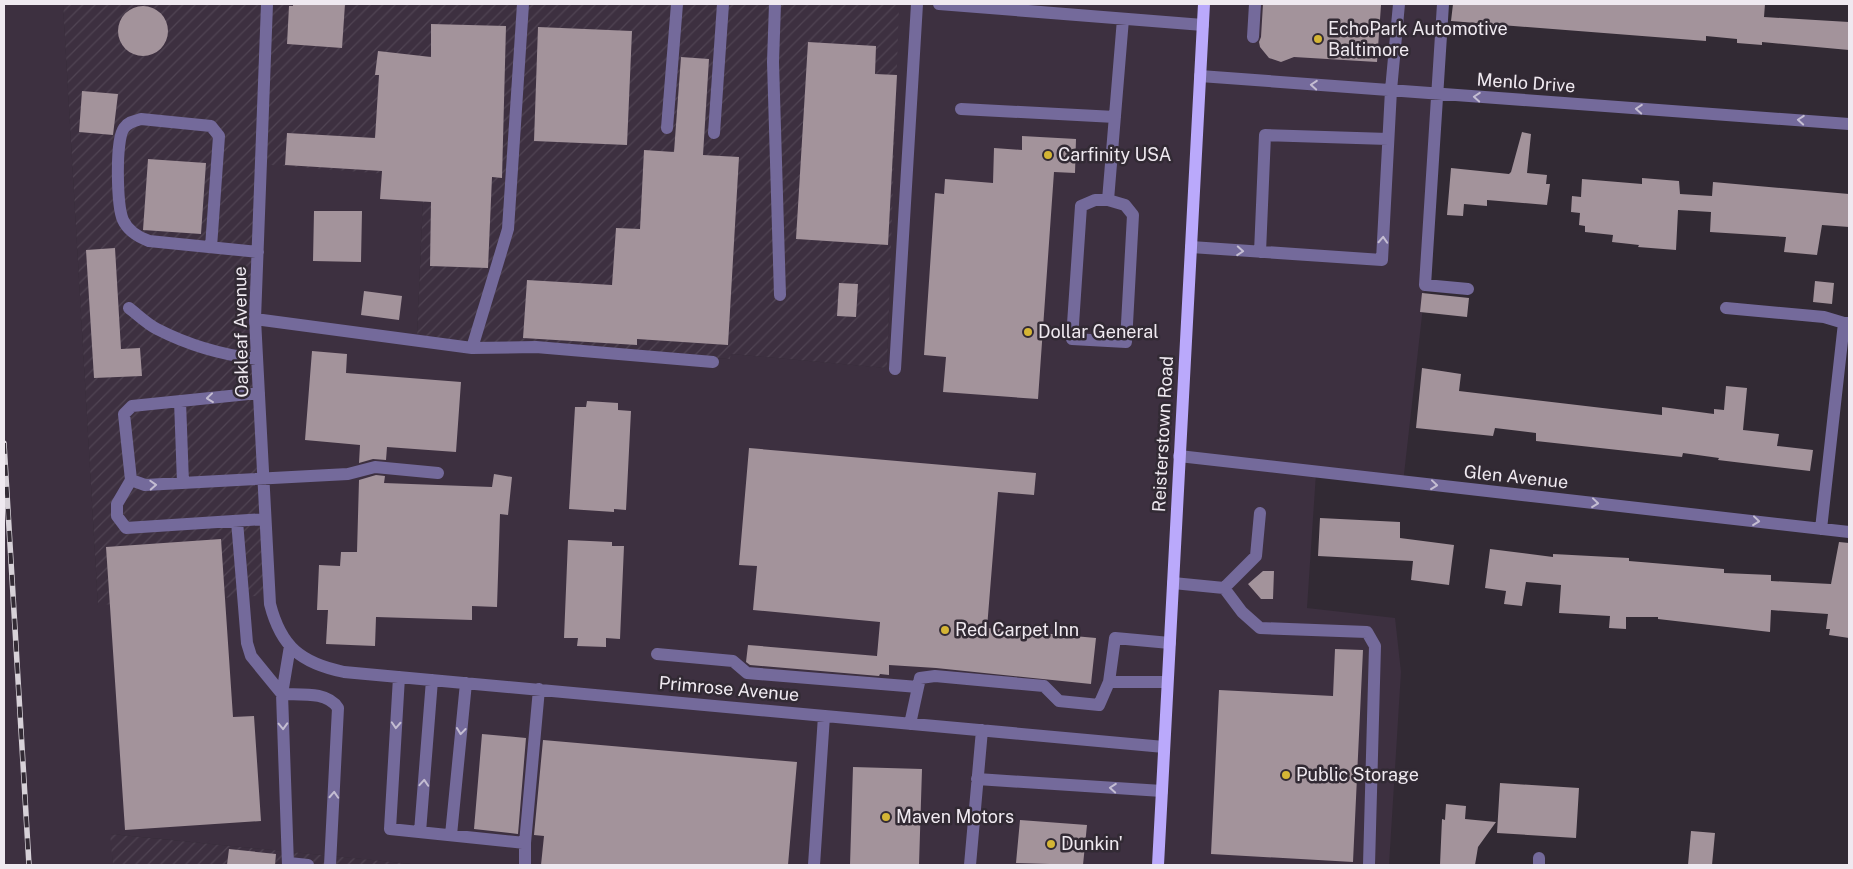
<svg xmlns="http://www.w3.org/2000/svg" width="1853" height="869" font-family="'Public Sans',sans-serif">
<defs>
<pattern id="industrial-furrows" width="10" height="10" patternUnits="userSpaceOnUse" patternTransform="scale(1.25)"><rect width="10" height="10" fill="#3d3040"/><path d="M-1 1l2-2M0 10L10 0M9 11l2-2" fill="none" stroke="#504453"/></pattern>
</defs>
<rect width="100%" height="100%" fill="#322a34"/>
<path fill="#3d3040" d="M4,4h59l35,601 156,-289 5,-153 165,14 -7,160 313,22 1,-5 156,14 11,-364h544l-17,285 -22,194 -87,-10 -9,135 88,10 6,54 -12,193h-967l-311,-31 2,31h-109z"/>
<path fill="url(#industrial-furrows)" d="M63,4h836l-12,364 -156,-14 -1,5 -313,-21 7,-161 -165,-13 -5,152 20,279 -176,10z
M110,834l312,31h-309z"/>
<path fill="#a3939b" d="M293,4h52l-3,44 -55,-4 2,-38h4z
M1263,4l118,1 -4,57 -83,-5 -13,5 -12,-4 -9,-11 -1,-5 2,-5z
M1453,4h312l-1,13 85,5v28l-87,-8v3l-25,-2v-4l-31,-3v5l-255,-20z
M118 31a25 25 0 1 1 50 0a25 25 0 1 1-50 0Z
M431,24l75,2 -4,152 -10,-1 -4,91 -58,-2 1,-64 -51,-3 2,-28 -97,-6 2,-32 88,5 4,-63h-4l3,-24 53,6z
M538,27l94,4 -5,114 -93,-4z
M808,42l68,4 -1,28 22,1 -9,170 -92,-6z
M681,57l28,2 -6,96 36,2 -11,188 -91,-6v6l-114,-7 4,-58 85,5 4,-57 24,1 4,-79 30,2z
M82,91l36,3 -5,41 -34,-3z
M1522,132l9,2 -4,39 20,2 -1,9h4l-3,21 -60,-5v6l-23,-2 -1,12 -16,-1 4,-47 58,6 2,-2z
M1022,136l54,3 -1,34 -21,-1 -16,227 -95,-7 3,-35 -22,-2 11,-162 9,1 1,-15 48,4 1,-35 28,2z
M148,159l58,4 -5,71 -58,-4z
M1642,178l37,3 1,13 32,2 1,-14 136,12v33l-27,-2 -5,30 -33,-3 2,-15 -76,-5 1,-20 -33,-2 -2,40 -38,-3 1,-2 -27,-3 1,-7 -28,-3v-6l-6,-1 1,-12 -9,-1 1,-16 9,1 1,-18 60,5z
M314,211h48l-1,51 -48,-1z
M115,248l6,101 19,-1 2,28 -48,2 -8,-128z
M1815,281l19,2 -2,21 -19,-2z
M839,283l19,1 -2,33 -19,-1z
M364,291l38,5 -3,24 -38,-5z
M1422,293l47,5 -2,19 -47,-5z
M312,351l35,3 -1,19 115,9 -5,70 -69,-5 -1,13 -13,-1 -14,4 1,-18 -55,-5z
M1422,368l39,6 -2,17 203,24v-8l52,7v-5l10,1 2,-24 21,2 -4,42 36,4 -2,12 36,4 -3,21 -92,-11 1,-2 -36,-5 -1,4 -146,-16v-8l-41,-5 -2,8 -77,-8z
M587,401l31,2v7l13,1 -5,99 -12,-1v3l-45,-3 6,-102h11z
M749,448l287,25 -2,22 -36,-3 -11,136 109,10 -5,46 -155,-16 -47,-3v10l-9,-1 -1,2 -129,-11 -4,-3 2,-17 129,11 3,-34 -127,-12 4,-44 -18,-1z
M494,474l18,3 -4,38 -8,-1 -3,93 -25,-1v14l-96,-3 -1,29 -49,-2 2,-34h-11l2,-45 21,1 1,-14h16l2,-72 17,-5 9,1 -1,7 108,4z
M1320,518l80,4v16l54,7 -5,40 -38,-5 2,-19 -95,-5z
M221,539l12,178 21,-1 7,105 -136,9 -19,-283z
M568,540l44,2v4h12l-4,93 -14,-1v9l-29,-1 1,-8h-14z
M1839,542l10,1v95l-20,-3 1,-6h-4l2,-15 -57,-4 -1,22 -112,-13v-2h-32v12l-17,-1 1,-12 -51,-3 2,-28 -35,-3 -4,24 -18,-2 2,-13 -21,-3 5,-39 63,8v-3l76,4v3l95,8v4l47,2v6l60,3z
M1263,571h11l-1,28h-12l-13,-15z
M1335,649l28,1 -10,212 -142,-8 8,-164 114,6z
M482,734l44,4 -8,96 -44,-5z
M543,740l254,22 -9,103h-247l3,-29 -10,-1z
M853,767l69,2 -3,96h-69z
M1500,783l79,5 -3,50 -79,-5z
M1446,804l20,2 -1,13 31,3 -18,25 -3,18h-35l2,-46 3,1z
M1020,820l67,5 -4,40 -67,-2z
M1691,831l24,2 -3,32h-24z
M229,849l47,5 -1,11h-48z"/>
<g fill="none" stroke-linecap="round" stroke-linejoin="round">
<path stroke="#746a9b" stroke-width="12" d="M267,4l-12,315 15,285c11,43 31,59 74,68l820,75
M775,4l-2,58 7,233
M939,4l264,21
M1443,4l-18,281 43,4
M1253,37l2,-33
M1200,76l649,48
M961,109l154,8
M667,128l10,-124
M714,133l9,-129
M1108,200h-13l-14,6 -9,133 54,3 7,-127 -8,-10 -17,-5 15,-181
M211,247l8,-111 -8,-10 -70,-7c-7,2 -13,3 -17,9 -9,12 -7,78 -1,92 5,11 15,17 26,21l109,11
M1191,247l191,13 9,-170 8,-86
M1260,252l5,-117 123,4
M129,308c9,7 18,16 28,21 31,16 66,26 100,30
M1726,308l98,9 20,6
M255,319l217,29 64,-1 177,15
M472,348l36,-119 15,-225
M895,369l22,-365
M259,393l-127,13 -8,8 7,66 14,5 203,-11 27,-7 63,6
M180,401l3,82
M1179,456l670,76
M131,480l-14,24v12l9,12 139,-9
M237,521l10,122 4,13 31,38
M1821,529l23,-206h5
M1173,583l51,5 18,24 18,16 107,4 8,14 -6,219
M1224,588l32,-32 4,-43
M657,654l76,7 14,12 171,14
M399,677l-9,152 135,14 14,-154
M1109,682l6,-44 55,5
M282,694l8,-48
M910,724l10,-46 15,-2 109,10 15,15 40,4 10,-23h58
M977,779l185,12
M420,832l12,-152
M451,835l15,-152
M525,843v22
M289,863l19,2
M288,865l-6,-171c18,1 45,-3 56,14l-8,157
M814,865l10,-149
M970,865l12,-135
M1539,865v-7"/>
<path stroke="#baa9fb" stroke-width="12" d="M1158,865l46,-861"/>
<defs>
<path id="rail" d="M4,443l25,422"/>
</defs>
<use href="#rail" stroke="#d7d1d8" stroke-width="5.5"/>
<use href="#rail" stroke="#322a34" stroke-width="4" stroke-dasharray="11" stroke-linecap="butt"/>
</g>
<defs><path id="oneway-chevron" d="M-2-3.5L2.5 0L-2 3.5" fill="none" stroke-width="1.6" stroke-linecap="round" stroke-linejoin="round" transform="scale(1.25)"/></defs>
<g stroke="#c4bdd2">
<use href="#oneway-chevron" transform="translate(1314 85) rotate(-176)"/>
<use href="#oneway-chevron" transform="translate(1477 97) rotate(-176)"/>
<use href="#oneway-chevron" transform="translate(1639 109) rotate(-176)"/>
<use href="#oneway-chevron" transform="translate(1801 120) rotate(-176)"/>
<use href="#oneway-chevron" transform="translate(1383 240) rotate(-87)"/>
<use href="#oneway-chevron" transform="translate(1240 251) rotate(4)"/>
<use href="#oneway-chevron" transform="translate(210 398) rotate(174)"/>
<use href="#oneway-chevron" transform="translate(153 485) rotate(-3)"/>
<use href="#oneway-chevron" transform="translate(1434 485) rotate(6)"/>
<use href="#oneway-chevron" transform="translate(1595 503) rotate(6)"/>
<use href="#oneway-chevron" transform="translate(1756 521) rotate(6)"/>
<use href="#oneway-chevron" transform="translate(396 725) rotate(93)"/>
<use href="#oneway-chevron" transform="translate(283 726) rotate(88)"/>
<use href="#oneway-chevron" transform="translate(461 731) rotate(96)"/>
<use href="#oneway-chevron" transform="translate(424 783) rotate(-86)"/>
<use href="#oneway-chevron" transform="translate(1113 788) rotate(-176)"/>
<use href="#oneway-chevron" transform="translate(334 795) rotate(-87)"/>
</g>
<g fill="#d4b535" stroke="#322a34" stroke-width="2">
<circle cx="1318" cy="39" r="5"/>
<circle cx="1048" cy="155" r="5"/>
<circle cx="1028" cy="332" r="5"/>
<circle cx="945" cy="630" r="5"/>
<circle cx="1286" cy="775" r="5"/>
<circle cx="886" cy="817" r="5"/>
<circle cx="1051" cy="844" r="5"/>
</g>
<g text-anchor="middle" stroke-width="5" stroke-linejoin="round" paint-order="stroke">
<g font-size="18" fill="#efe9f0" stroke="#322a34" text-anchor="start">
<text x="1328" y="35">EchoPark Automotive<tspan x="1328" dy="21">Baltimore</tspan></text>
<text x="1058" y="161">Carfinity USA</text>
<text x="1038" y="338">Dollar General</text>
<text x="955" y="636">Red Carpet Inn</text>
<text x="1296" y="781">Public Storage</text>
<text x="896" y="823">Maven Motors</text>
<text x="1061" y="850">Dunkin'</text>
</g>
<g font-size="18" fill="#efe9f0" stroke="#322a34">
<text transform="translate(1526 83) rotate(4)" y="6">Menlo Drive</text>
<text transform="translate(241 332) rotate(-91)" y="6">Oakleaf Avenue</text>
<text transform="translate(1163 434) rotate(-87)" y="6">Reisterstown Road</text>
<text transform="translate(1516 477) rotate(6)" y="6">Glen Avenue</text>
<text transform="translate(729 689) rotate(5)" y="6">Primrose Avenue</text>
</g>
</g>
<rect width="1853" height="869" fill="none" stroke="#efe9f0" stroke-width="10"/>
</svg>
